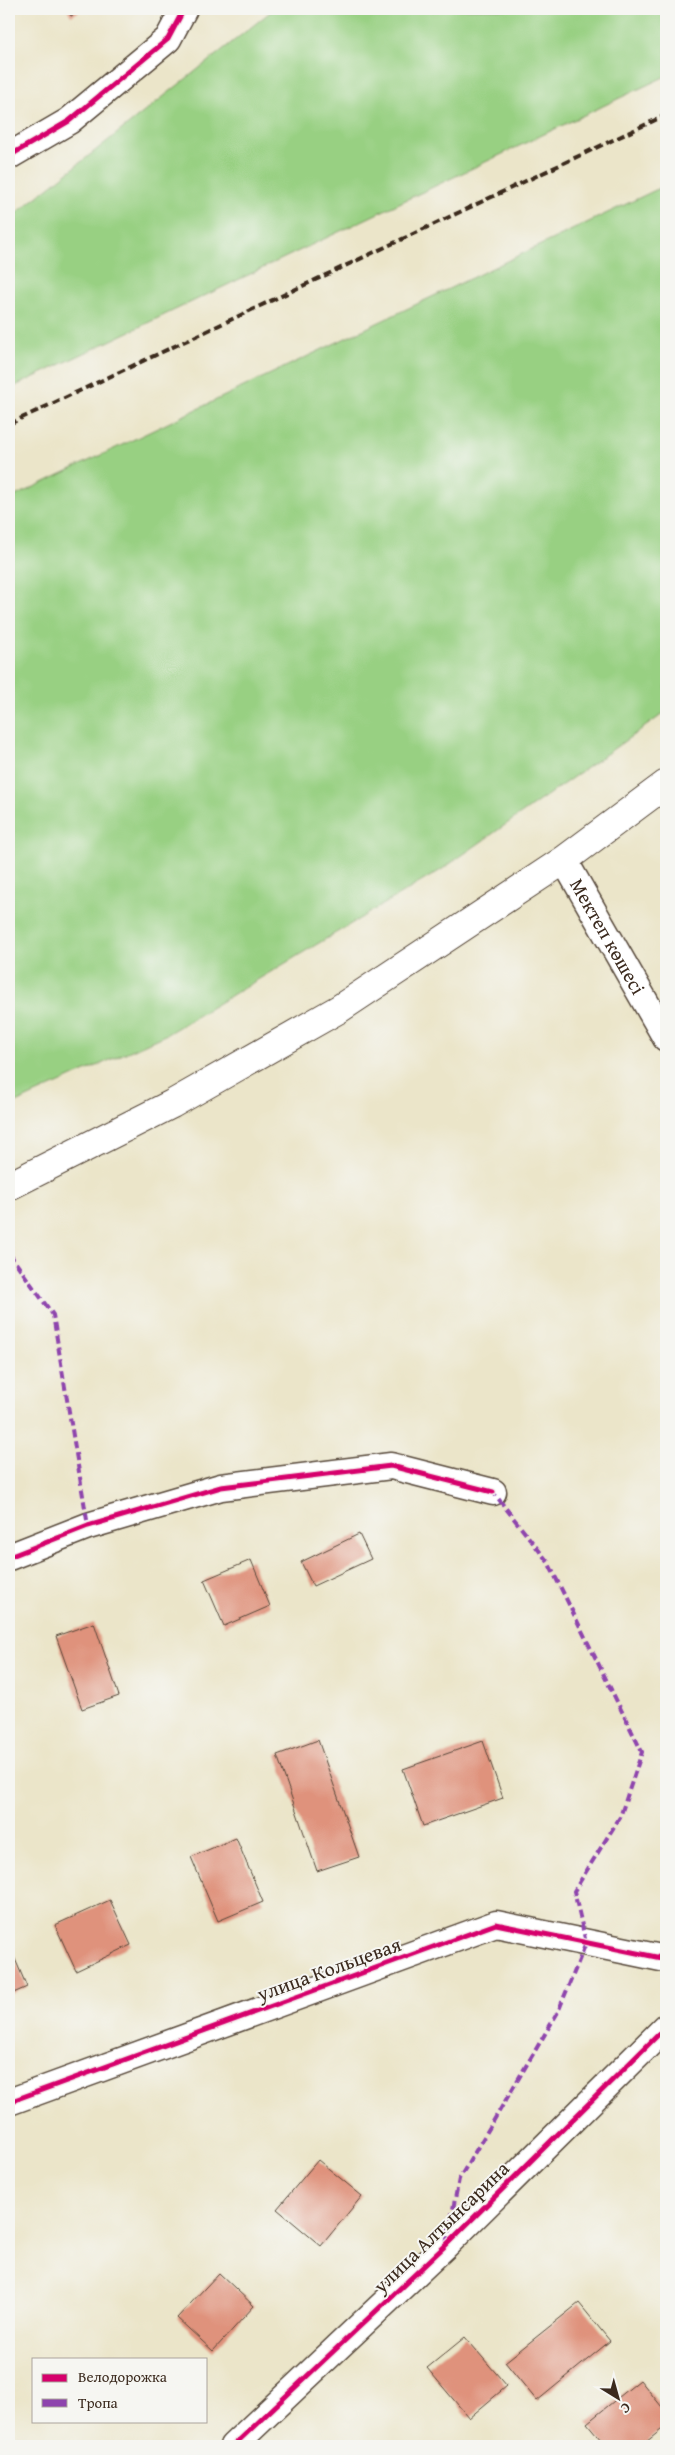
<svg xmlns="http://www.w3.org/2000/svg" width="675" height="2455" font-family="'Gentium Book Plus',serif">
<rect width="100%" height="100%" fill="#f6f6f2"/>
<filter id="ink" filterUnits="userSpaceOnUse"><feTurbulence type="fractalNoise" baseFrequency=".02" numOctaves="2"/><feDisplacementMap in="SourceGraphic" scale="10" xChannelSelector="R" yChannelSelector="G"/><feConvolveMatrix kernelMatrix="1 2 1 2 8 2 1 2 1" color-interpolation-filters="sRGB"/></filter>
<filter id="wash" filterUnits="userSpaceOnUse"><feTurbulence type="fractalNoise" baseFrequency=".0096" numOctaves="4" result="noise"/><feDisplacementMap in="SourceGraphic" scale="20" xChannelSelector="R" yChannelSelector="G"/><feGaussianBlur stdDeviation="1.12" result="paint"/><feColorMatrix in="noise" values="0 0 0 0 0 0 0 0 0 0 0 0 0 0 0 0 0 1.4 0 .05"/><feComposite in="paint" operator="in"/></filter>
<g filter="url(#wash)">
<rect width="100%" height="100%" fill="#ebe5c9"/>
<path fill="#98d082" stroke="#6a7d50" d="M274,9h392v67l-657,313v-170z
M666,185v527l-225,158 -274,164 -158,72v-607z"/>
<g id="blocks">
<path fill="#df927b" d="M67,9h17l-13,7z
M359,1534l12,25 -58,27 -12,-24z
M251,1560l19,46 -46,20 -20,-46z
M94,1623l25,73 -37,13 -26,-73z
M9,1703l5,11 -5,2z
M318,1740l41,117 -42,14 -40,-116z
M483,1741l20,57 -80,28 -20,-57z
M236,1838l27,64 -45,19 -27,-64z
M110,1900l21,45 -55,26 -21,-46z
M9,1945l18,42 -18,8z
M318,2160l44,36 -41,50 -44,-37z
M219,2273l35,33 -41,45 -36,-33z
M579,2303l31,38 -73,60 -32,-39z
M465,2337l42,49 -38,32 -42,-50z
M640,2380l26,32v14l-25,20h-35l-19,-23z"/>
</g>
</g>
<g filter="url(#ink)">
<use href="#blocks" fill-opacity="0" stroke="#554638" stroke-width="1"/>
<g fill="none" stroke-linecap="round" stroke-linejoin="round">
<defs>
<g id="minor">
<path d="M9,156l60,-35 99,-82 16,-30"/>
<path id="s1" d="M564,860l102,178"/>
<path d="M9,1557l79,-31 133,-39 170,-21 102,26"/>
<path d="M9,2102l487,-178 170,35"/>
<path d="M233,2446l213,-201 220,-218"/>
</g>
<path id="secondary" d="M9,1186l163,-82 167,-95 225,-149 102,-76"/>
</defs>
<use href="#minor" stroke="#554638" stroke-width="29"/>
<use href="#secondary" stroke="#554638" stroke-width="30"/>
<use href="#minor" stroke="#fff" stroke-width="26"/>
<use href="#secondary" stroke="#fff" stroke-width="28"/>
<path stroke="#3b2a1e" stroke-width="4" stroke-dasharray="8 4" stroke-linecap="butt" d="M9,424l657,-309"/>
<path stroke="#8e44ad" stroke-width="4" stroke-dasharray="8 4" stroke-linecap="butt" d="M9,1253l44,62 35,211
M446,2244l13,-65 99,-167 28,-69 -12,-52 46,-74 22,-65 -94,-190 -55,-70"/>
<defs>
<path id="cycleway" d="M9,156l60,-35 99,-82 16,-30
M9,1557l79,-31 133,-39 170,-21 102,26
M9,2102l487,-178 170,35
M233,2446l213,-201 220,-218"/>
</defs>
<use href="#cycleway" stroke="#f6f6f2" stroke-width="8"/>
<use href="#cycleway" stroke="#d6006c" stroke-width="5"/>
</g>
</g>
<g text-anchor="middle" stroke-width="4" stroke-linejoin="round" paint-order="stroke">
<g font-size="20" fill="#3b2a1e" stroke="#f6f6f2">
<text dy="7" stroke="none"><textPath href="#s1" startOffset="88">Мектеп көшесі</textPath></text>
<text transform="translate(329 1969) rotate(-20)" y="7">улица Кольцевая</text>
<text transform="translate(441 2227) rotate(-44)" y="7">улица Алтынсарина</text>
</g>
</g>
<rect width="675" height="2455" fill="none" stroke="#f6f6f2" stroke-width="30"/>
<rect x="32" y="2358" width="175" height="65" fill="#f6f6f2" stroke="#aba49d"/>
<rect x="42" y="2374" width="25" height="8" fill="#d6006c" stroke="#aba49d"/>
<text x="78" y="2382" font-size="15" fill="#3b2a1e">Велодорожка</text>
<rect x="42" y="2399" width="25" height="8" fill="#8e44ad" stroke="#aba49d"/>
<text x="78" y="2408" font-size="15" fill="#3b2a1e">Тропа</text>
<g transform="translate(618 2398) rotate(143)" stroke="#f6f6f2" stroke-width="4" paint-order="stroke">
<path d="M0-4L9 19L0 12L-9 19Z" fill="#3b2a1e"/>
<text y="-8" font-size="14" font-weight="bold" text-anchor="middle" fill="#3b2a1e">С</text>
</g>
</svg>
